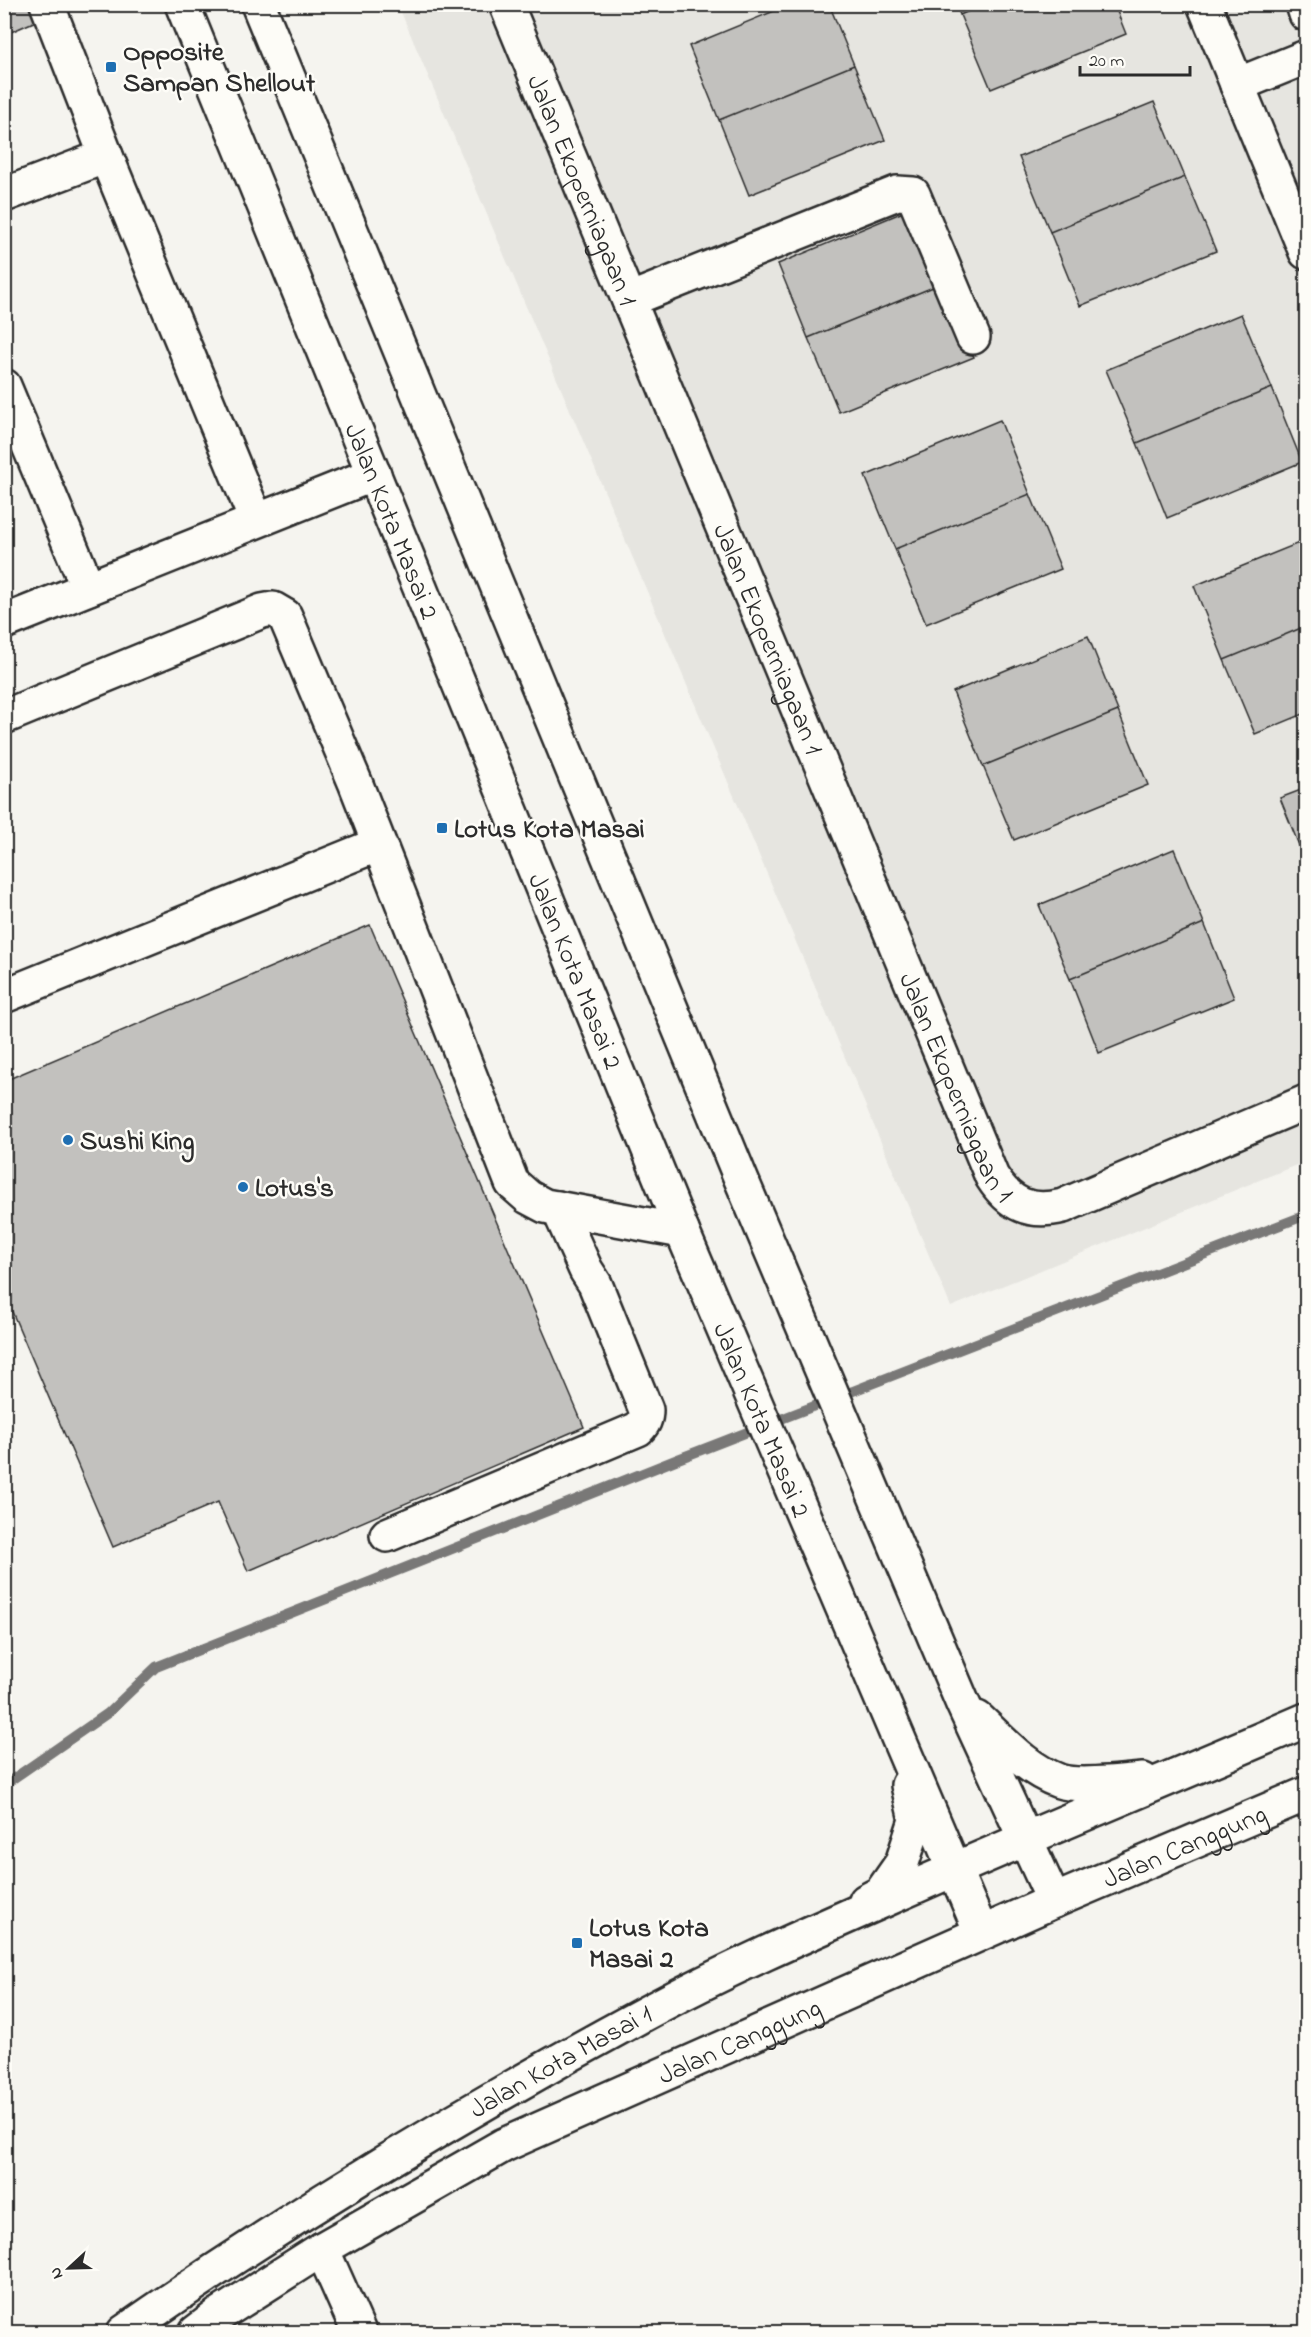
<svg xmlns="http://www.w3.org/2000/svg" width="1311" height="2337" font-family="'Indie Flower',sans-serif">
<rect width="100%" height="100%" fill="#f5f4ef"/>
<filter id="ink" filterUnits="userSpaceOnUse"><feTurbulence type="fractalNoise" baseFrequency=".0167" numOctaves="2"/><feDisplacementMap in="SourceGraphic" scale="12" xChannelSelector="R" yChannelSelector="G"/><feConvolveMatrix kernelMatrix="1 2 1 2 8 2 1 2 1" color-interpolation-filters="sRGB"/></filter>
<g filter="url(#ink)">
<path fill="#e6e5e0" d="M398,5h908v1156l-355,146z"/>
<g fill="none" stroke-linecap="round" stroke-linejoin="round">
<path stroke="#797877" stroke-width="10" d="M4,1785l104,-72 48,-46 522,-208 628,-244"/>
</g>
<path fill="#c2c1be" stroke="#2b2b2b" stroke-width="1.5" d="M4,4h36l5,13 -41,18z
M791,4h38l25,61 -135,55 -30,-74z
M956,4h29l-25,11z
M985,4h129l12,30 -135,55 -31,-74z
M854,65l31,75 -136,55 -30,-75z
M1154,102l31,75 -135,55 -31,-75z
M1185,177l31,74 -136,55 -30,-74z
M913,208l30,75 -135,55 -30,-74z
M943,283l31,74 -135,55 -31,-74z
M1241,314l31,74 -135,55 -31,-73z
M1272,388l30,74 -135,56 -30,-75z
M1000,420l30,74 -135,55 -30,-73z
M1030,494l31,75 -135,55 -31,-75z
M1306,540v86l-82,34 -30,-74z
M1306,626v87l-51,21 -31,-74z
M1088,636l30,75 -135,55 -30,-74z
M1118,711l30,74 -134,55 -31,-74z
M1306,788v75l-26,-65z
M1174,849l30,74 -134,56 -31,-74z
M1204,923l30,75 -135,55 -29,-74z
M370,925l214,502 -336,144 -30,-69 -105,45 -109,-254v-212z"/>
<g fill="none" stroke-linecap="round" stroke-linejoin="round">
<defs>
<g id="minor">
<path d="M47,4l59,152 150,364"/>
<path id="s1" d="M506,4l486,1173c18,28 38,37 71,29l243,-104"/>
<path d="M1204,4l102,248"/>
<path d="M1303,4l3,10"/>
<path d="M1237,85l69,-28"/>
<path d="M4,195l102,-39"/>
<path d="M629,300l268,-107 16,1 60,143"/>
<path d="M4,386l84,202"/>
<path d="M4,622l370,-148"/>
<path d="M4,717l258,-106 11,-2 12,7 70,166 157,401 16,14 17,9 137,25"/>
<path d="M4,996l375,-152"/>
<path d="M387,1535l251,-106c6,-6 8,-10 8,-19l-51,-126 -9,-14 -28,-62"/>
<path d="M322,2249l37,83"/>
</g>
<g id="major">
<path id="s2" d="M182,4l500,1227 299,701"/>
<path d="M258,4l483,1175 222,525 91,197"/>
<path d="M977,1718c25,23 49,51 82,63 17,6 64,1 84,-1"/>
<path d="M866,1901l15,-8 21,-30 14,-43 -8,-35"/>
<path id="s3" d="M124,2332c167,-116 342,-222 520,-318 79,-43 161,-79 243,-115 139,-62 280,-119 419,-179"/>
<path id="s4" d="M196,2332l21,-16 105,-67 182,-104 550,-244 252,-107"/>
</g>
</defs>
<use href="#minor" stroke="#2b2b2b" stroke-width="38"/>
<use href="#major" stroke="#2b2b2b" stroke-width="38"/>
<use href="#minor" stroke="#fdfcf7" stroke-width="33"/>
<use href="#major" stroke="#fdfcf7" stroke-width="33"/>
</g>
</g>
<g fill="#1f6fb2" stroke="#fdfcf7" stroke-width="2">
<rect x="105" y="61" width="12" height="12" rx="3"/>
<rect x="436" y="822" width="12" height="12" rx="3"/>
<circle cx="68" cy="1140" r="6"/>
<circle cx="243" cy="1187" r="6"/>
<rect x="571" y="1937" width="12" height="12" rx="3"/>
</g>
<g text-anchor="middle" stroke-width="5" stroke-linejoin="round" paint-order="stroke">
<g font-size="27" font-weight="bold" fill="#2b2b2b" stroke="#fdfcf7" text-anchor="start">
<text x="123" y="60">Opposite<tspan x="123" dy="31">Sampan Shellout</tspan></text>
<text x="454" y="837">Lotus Kota Masai</text>
<text x="80" y="1149">Sushi King</text>
<text x="255" y="1196">Lotus's</text>
<text x="589" y="1936">Lotus Kota<tspan x="589" dy="31">Masai 2</tspan></text>
</g>
<g font-size="27" fill="#2b2b2b" stroke="#fdfcf7">
<text dy="9" stroke="none"><textPath href="#s1" startOffset="201">Jalan Ekoperniagaan 1</textPath></text>
<text dy="9" stroke="none"><textPath href="#s2" startOffset="558">Jalan Kota Masai 2</textPath></text>
<text dy="9" stroke="none"><textPath href="#s1" startOffset="687">Jalan Ekoperniagaan 1</textPath></text>
<text dy="9" stroke="none"><textPath href="#s2" startOffset="1044">Jalan Kota Masai 2</textPath></text>
<text dy="9" stroke="none"><textPath href="#s1" startOffset="1173">Jalan Ekoperniagaan 1</textPath></text>
<text dy="9" stroke="none"><textPath href="#s2" startOffset="1530">Jalan Kota Masai 2</textPath></text>
<text dy="9" stroke="none"><textPath href="#s4" startOffset="1104">Jalan Canggung</textPath></text>
<text dy="9" stroke="none"><textPath href="#s4" startOffset="618">Jalan Canggung</textPath></text>
<text dy="9" stroke="none"><textPath href="#s3" startOffset="514">Jalan Kota Masai 1</textPath></text>
</g>
</g>
<rect width="1311" height="2337" fill="none" stroke="#fdfcf7" stroke-width="24"/>
<rect x="12" y="12" width="1287" height="2313" fill="none" stroke="#2b2b2b" stroke-width="2" filter="url(#ink)"/>
<g transform="translate(69 2268) rotate(248)" stroke="#fdfcf7" stroke-width="4.5" paint-order="stroke">
<path d="M0-4.5L10 22L0 15L-10 22Z" fill="#2b2b2b"/>
<text y="-9" font-size="16" font-weight="bold" text-anchor="middle" fill="#2b2b2b">N</text>
</g>
<path d="M1080 66v9h110v-9" fill="none" stroke="#2b2b2b" stroke-width="3"/>
<text x="1089" y="66" font-size="18" fill="#2b2b2b" stroke="#fdfcf7" stroke-width="4.5" paint-order="stroke">20 m</text>
</svg>
